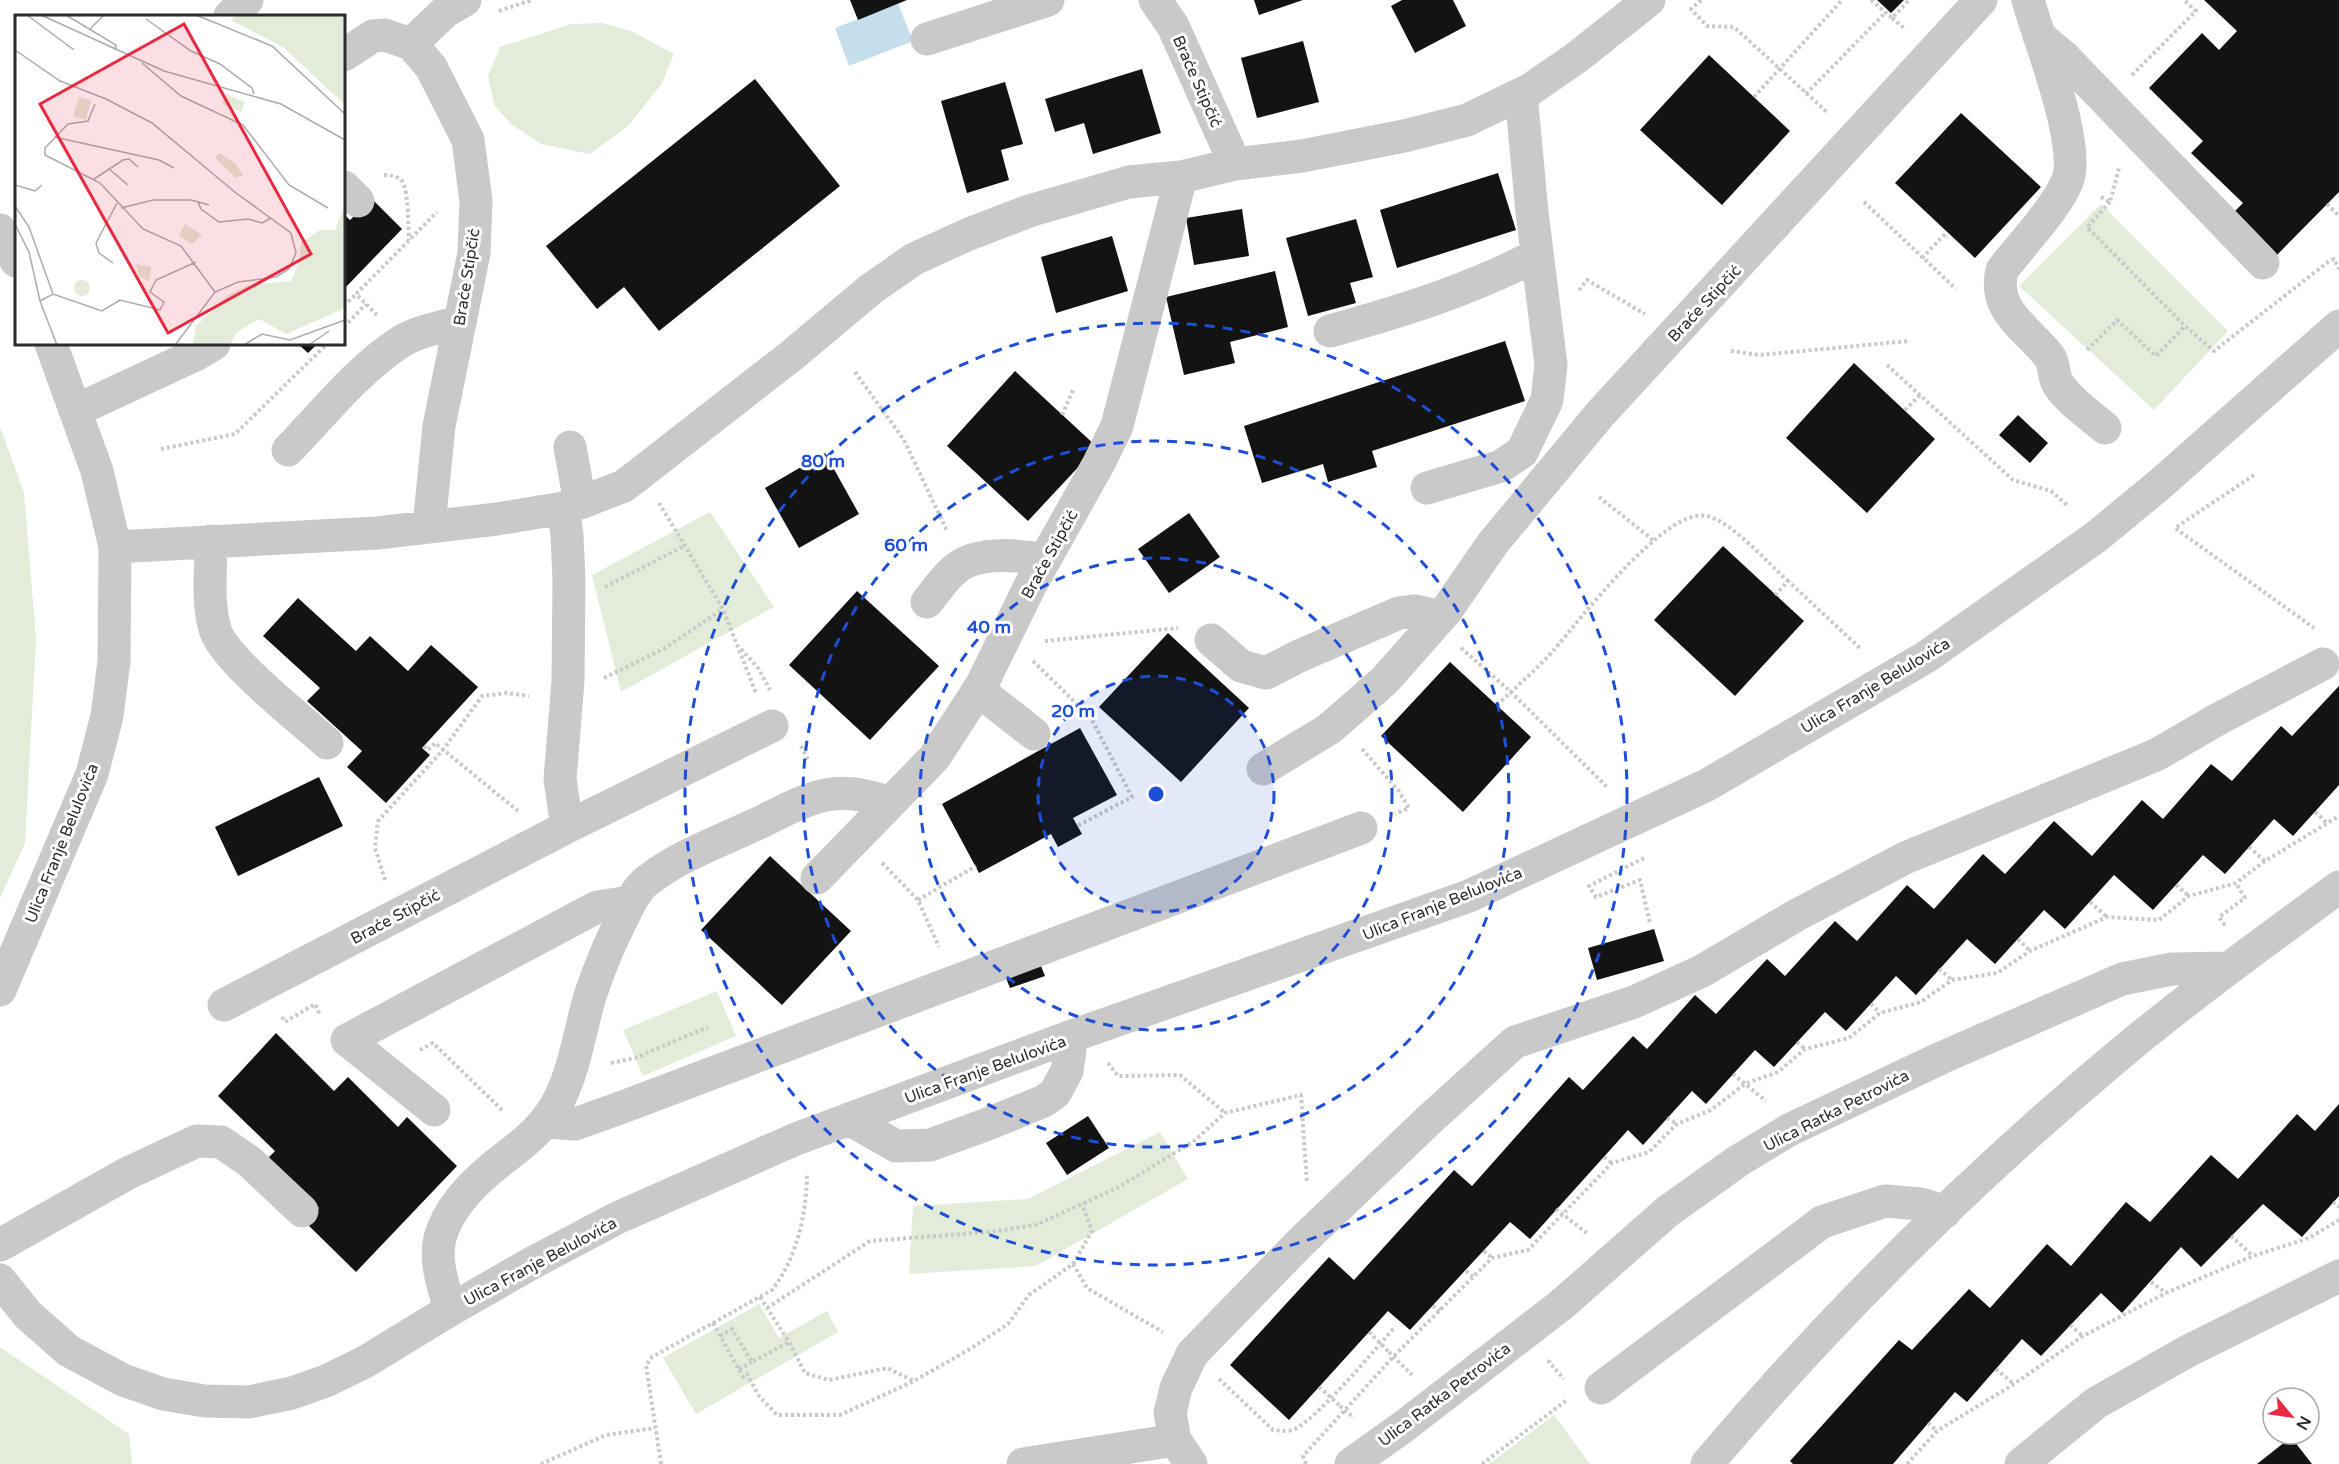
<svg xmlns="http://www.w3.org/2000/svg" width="2339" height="1464" font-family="'Varela Round',sans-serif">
<rect width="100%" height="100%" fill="#fff"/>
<path fill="#e3ebd9" d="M603,23l30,9 41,22 -12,29 -33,42 -39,29 -49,-10 -29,-19 -18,-20 -6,-29 12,-29 71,-23z
M2101,204l127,127 -74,79 -135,-124z
M0,427l24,66 12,146 -11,204 -25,55z
M710,512l64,95 -153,85 -29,-117z
M717,991l19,45 -93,40 -20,-46z
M1160,1132l28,47 -152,87 -127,8 4,-68 115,-7z
M759,1304l20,34 48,-27 11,21 -142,82 -33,-56z
M0,1347l129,87 3,30h-132z
M1554,1415l36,49h-101z"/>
<path fill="#c4deeb" d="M898,4l15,37 -64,25 -14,-38z"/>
<path fill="#131313" d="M850,0h57l-49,20z
M1254,0h49l-44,15z
M1402,0h51l13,26 -51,27 -24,-47z
M1877,0h27l-13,13z
M2204,0h135v192l-62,63 -43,-43 9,-9 -52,-50 12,-12 -54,-53 53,-55 17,17 18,-19z
M1303,41l16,61 -62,16 -16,-60z
M1709,55l81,76 -68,74 -82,-75z
M1142,69l19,64 -68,21 -9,-31 -29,9 -10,-33z
M755,79l85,107 -181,145 -35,-44 -27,22 -51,-63z
M1005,82l18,62 -22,6 8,30 -42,13 -26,-92z
M1961,113l80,74 -66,71 -80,-75z
M1498,173l18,57 -119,38 -17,-58z
M372,199l30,30 -58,60v-75l6,6z
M1242,209l7,47 -55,9 -8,-47z
M1356,219l17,58 -23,6 6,20 -48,13 -22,-78z
M1112,236l16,55 -72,22 -15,-56z
M1275,271l13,56 -58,15 5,21 -51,12 -18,-78z
M1505,341l20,60 -153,50 5,16 -49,15 -5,-18 -61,19 -18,-57z
M298,344h19l-9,9z
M1854,363l81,76 -68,74 -81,-75z
M1015,371l82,76 -69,74 -81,-75z
M2018,415l30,28 -18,20 -31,-28z
M825,453l34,61 -60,34 -34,-60z
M1189,513l31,44 -51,36 -31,-44z
M1723,546l81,75 -69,75 -81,-76z
M857,591l82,75 -69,74 -81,-75z
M298,598l58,53 14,-15 38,35 23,-26 47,42 -56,61 8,7 -44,48 -39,-36 15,-16 -55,-50 13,-13 -57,-52z
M1168,633l81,75 -68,74 -82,-75z
M1450,662l81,75 -68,75 -82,-76z
M2339,686v99l-46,51 -19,-17 -49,55 -22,-19 -50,55 -39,-35 -49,54 -21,-19 -49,54 -28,-25 -51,56 -20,-19 -50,55 -21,-19 -51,55 -19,-17 -49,54 -14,-13 -49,54 -15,-15 -98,109 -20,-17 -100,108 -22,-19 -99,109 -59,-55 99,-108 25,23 100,-110 18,16 97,-109 14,13 50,-54 14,13 48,-54 21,19 51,-55 18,17 50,-55 22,20 50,-56 27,24 49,-55 22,20 49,-53 38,35 50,-56 21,19 48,-55 21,17 49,-55 11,10z
M1080,728l37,67 -44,23 9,16 -24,13 -7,-13 -72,39 -37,-69z
M319,777l24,49 -105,50 -23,-49z
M770,856l81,75 -69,74 -81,-75z
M1654,929l10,32 -67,19 -9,-32z
M1041,966l4,10 -35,12 -4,-10z
M276,1033l58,58 14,-14 50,50 9,-10 50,49 -101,106 -51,-50 14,-14 -51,-50 7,-7 -57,-55z
M2339,1104v92l-37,41 -39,-33 -62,63 -20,-20 -59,66 -21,-20 -60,63 -19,-17 -55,63 -12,-10 -62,72h-100l-3,-3 109,-121 13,10 57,-61 21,19 57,-64 24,22 55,-64 24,20 61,-67 27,24 59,-65 18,17z
M1088,1116l21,32 -42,27 -21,-32z
M2291,1437l21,27h-55z"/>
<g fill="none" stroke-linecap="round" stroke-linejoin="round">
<path stroke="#c9c9c9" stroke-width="4" stroke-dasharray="3 3" stroke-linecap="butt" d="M1701,0l-10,9 16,17 27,1 94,86
M1871,0l21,18 17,-18
M499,11l33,-11
M1892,18l12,10
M2132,75l64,-64 -12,-11
M1806,94l79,-81
M1754,97l88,-97
M384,175c7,0 13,1 18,6 7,10 6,46 7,59
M2101,197l9,5 9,-34
M1864,202l92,87
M2110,202l-23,25 98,99
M2327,204l12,12
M1922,258l25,-26
M1579,290l8,-10 58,34
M344,300l3,3 9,-9
M377,315l-21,-21 81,-82
M344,327l22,-23
M2087,350l30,-30 39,36 29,-30 29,25 114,-89 6,-3 5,10
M1731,351l28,4 150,-14
M1887,365l126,115 38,11 18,16
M855,372l49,68 43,91
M1905,410l15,-15
M1062,415l11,-25
M161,449l74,-15 92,-90
M2254,475l-79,53 139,100
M1599,497l54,43
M659,503l64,106 33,84
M605,587l79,-41
M1775,595l13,-14 73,68
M1045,641l133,-13
M1461,648l50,44 96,95
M741,649l17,19 12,22
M1033,661l58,57 41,79 -55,29
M604,678l61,-30 58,-39
M1497,705c19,-18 39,-35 56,-54 26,-30 113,-145 154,-135 24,5 61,47 81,65
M424,746l4,4 7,-7 83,68
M801,746l8,15
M1362,749l36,41 11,18 -14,6
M2315,812l13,12
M2249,847l16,14
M1644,858l-55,28 7,11 44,-17 10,43
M882,863l36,37 21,47
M385,880l-10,-32 3,-27 65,-71 39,-54 25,-3 22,3
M2176,885l13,11
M918,900l58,-34
M2090,902l17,15
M2225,923l-1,1 -5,-7 26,-19 -9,-15
M2018,939l12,12
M1939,969l13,11
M1871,1004l9,9
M282,1017l3,5 30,-18 5,11
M1797,1042l8,7
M420,1050l13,-7 70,68
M611,1063l24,-5 73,-31
M1108,1063l10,13 62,-1 45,38
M1733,1074l33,27
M1667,1118l10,6
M1604,1157l8,6
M2333,1202l6,5
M1556,1209l32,25
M2231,1236l22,20
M1484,1251l8,7
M1073,1264l14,24 76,44
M1466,1271l7,6
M2151,1282l15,11
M760,1297l29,45 16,31 24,7 58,-12 27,13
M1433,1306l7,5
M767,1308l103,-67 119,-9 47,-7 83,-38 75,-46 31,-28 76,-18 6,89
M713,1323l30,54 4,-3 12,22 18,19h63l74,-34 56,-32 38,-25 21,-29 44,-31 19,-33 -10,-27
M2070,1325l13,11
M720,1336l12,-7 20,33 37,-20
M1389,1352l23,23
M1550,1360l-1,2 15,17
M739,1369l13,-7
M1996,1369l18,15
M1219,1379l54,51c6,0 13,2 19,0 21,-6 85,-83 103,-103
M1340,1406l14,12
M1928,1423l9,8
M541,1464l65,-29 49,-7
M661,1464l-15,-99 6,-8 120,-67c25,-32 34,-75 35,-115
M1306,1464l-3,-8 91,-100 98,-98 36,-8 84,-87 37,-11 28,-28 34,-14 34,-26 33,-12 27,-23 44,-11 31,-25 41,-11 31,-22 45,-7 33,-22 77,-34 52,3 30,-24 47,-13 29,-22 74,-45
M1482,1464l85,-64
M1907,1464l30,-33 77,-47 69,-48 83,-43 87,-37 56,-18 30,-18"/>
<path stroke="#c9c9c9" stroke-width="33" d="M1155,0l18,26 62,138
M2028,0c11,40 54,146 39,182 -13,29 -45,62 -65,88 -10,41 25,58 47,86 6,8 4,18 8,26 8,16 34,34 48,46
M230,16l17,-16
M2039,36l25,21 199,206
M927,39l121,-39
M411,44l35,-33 19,-11
M344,55l29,-19 12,-1 26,9 20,23 37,73 8,61 -2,52 -35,173 -10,100
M344,187l14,14
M0,230l16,31
M1330,331c72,-20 140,-41 207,-76
M77,410l120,-56 17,-10
M570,447l10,56
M288,450c36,-37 70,-81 114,-109 18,-10 38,-14 58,-19
M1427,488l74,-22 21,-14 25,-52 4,-35 -19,-153 -11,-118
M563,508l4,27 2,45 -1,101 -8,98 7,48
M211,541c0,28 -4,61 4,88 8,30 87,91 112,114
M115,547l262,-14 120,-14 66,-11 17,-5 44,-17 167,-130 80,-67 43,-30 55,-25 60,-23 100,-29 52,-5 54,-13 67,-8 102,-20 63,-16 64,-31 45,-31 73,-58
M927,602c10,-12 18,-26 31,-35 21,-16 63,-12 87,-7
M1211,640l30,26 25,7 33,-17 100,-43 17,-2 25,6
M978,690l56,44
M1263,769l66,-40 56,-49 61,-69 47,-68 108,-130 380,-413
M817,878l117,-120 47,-72 49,-100 69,-123 18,-37 64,-249
M0,990l92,-216 15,-58 7,-55 1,-114 -18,-76 -46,-127
M224,1005l343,-178 205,-101
M434,1110l-87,-70 250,-133 33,-5
M849,1119l47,27 34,-1 58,-21 56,-23 11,-8 12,-22 5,-35
M547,1122l28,2 45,-16 741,-280
M0,1245l128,-72 69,-32 24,1 29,20 52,49
M0,1280l28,35 41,36 54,29 40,14 42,7 44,1 43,-9 34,-12 39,-19 85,-52 82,-47 85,-45 179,-79 276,-103 397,-140 238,-111 219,-128 170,-120 63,-52 180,-159
M450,1310c-6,-22 -16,-49 -10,-72 9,-34 40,-62 67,-82 21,-16 40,-32 52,-56 16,-32 21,-70 31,-104 9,-27 20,-54 33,-79 6,-13 14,-29 25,-37 34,-26 75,-40 113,-58 48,-24 74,-40 128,-19
M1601,1388l221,-166 63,-21 36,3 24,8
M1023,1464l152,-24
M1191,1464l-16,-24 -5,-27 6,-25 16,-34 108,-111 130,-124 85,-77 119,-40 68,-31 93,-55 110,-58 251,-103 64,-37 103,-54
M1351,1464l52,-37 158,-122 107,-94 70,-50 51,-31 152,-72 181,-79 50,-10 56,-1
M1707,1464c126,-149 269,-290 419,-415 69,-57 141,-109 213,-162
M2021,1464l75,-61 92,-52 151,-75"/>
<path stroke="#c9c9c9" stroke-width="4" stroke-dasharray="3 3" stroke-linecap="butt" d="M1369,1332l20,20
M1319,1387l21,19"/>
</g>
<circle cx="1156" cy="794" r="118" fill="#1d4ed8" fill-opacity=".12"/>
<g fill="none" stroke="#1d4ed8" stroke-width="3" stroke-dasharray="10 8">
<circle cx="1156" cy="794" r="118"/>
<circle cx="1156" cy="794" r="236"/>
<circle cx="1156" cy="794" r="353"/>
<circle cx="1156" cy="794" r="471"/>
</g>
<g text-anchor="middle" stroke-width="6" stroke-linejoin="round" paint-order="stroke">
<g font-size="16" fill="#2c2c2c" stroke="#fff">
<text transform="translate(1198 81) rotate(66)" y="6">Braće Stipčić</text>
<text transform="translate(466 277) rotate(-81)" y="6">Braće Stipčić</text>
<text transform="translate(1704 303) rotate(-47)" y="6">Braće Stipčić</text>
<text transform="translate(1049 554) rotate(-61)" y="6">Braće Stipčić</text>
<text transform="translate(1875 685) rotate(-31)" y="6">Ulica Franje Belulovića</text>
<text transform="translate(61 843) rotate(-68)" y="6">Ulica Franje Belulovića</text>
<text transform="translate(1442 903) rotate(-22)" y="6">Ulica Franje Belulovića</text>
<text transform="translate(395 916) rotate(-28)" y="6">Braće Stipčić</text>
<text transform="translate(985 1069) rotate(-20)" y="6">Ulica Franje Belulovića</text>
<text transform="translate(1836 1110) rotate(-27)" y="6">Ulica Ratka Petrovića</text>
<text transform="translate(540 1261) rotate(-28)" y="6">Ulica Franje Belulovića</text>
<text transform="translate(1444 1394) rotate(-37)" y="6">Ulica Ratka Petrovića</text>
</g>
</g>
<g transform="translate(15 15)">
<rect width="330" height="330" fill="#fff"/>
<path d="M219,0h111v90l-62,-58 -51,-26zM211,79l19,8 -4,10 -19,-8zM64,82l12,3 -5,20 -13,-4zM204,138l16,10 8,12 -7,3 -21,-20zM330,190v103l-59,26 -27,-15 -23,14 -6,12h-37l3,-19 32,-31 21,-10 42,-4 8,-19 2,-19 19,-13h15zM170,209l17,11 -10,9 -13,-8zM121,249l15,3 -2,14 -10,-5zM59 273a8 8 0 1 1 16 0a8 8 0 1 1-16 0Z" fill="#e3ebd9"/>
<path fill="none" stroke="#ababab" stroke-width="1.5" d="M12,0l47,35M26,0l123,56 117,33 64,36M51,0l50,30 -1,5M181,0l76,31 73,68M131,4l45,32 29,13 32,24 2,6M74,15l15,-15M0,35l45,31 46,18 46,24 84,70 55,40 5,20 -7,16 -13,8 -38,5 -23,10 -40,53M127,48l39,33 62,29 46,60 39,23M80,89l-7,17 -20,3 -23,24v7l55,28 43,46 38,17 34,46M39,122l105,23 15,8M94,154l19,16M79,164l29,-19 6,-1 9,8M0,170l20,6 7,-6M183,187l3,7 18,13 29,-3 14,4 9,-5M0,191l14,21 24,67M106,193l32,-8h38l18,5M0,209l14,28 11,49 17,44M98,248l-14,-10 -3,-10 21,-40M25,286l13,-7 49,17 18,-11 40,10 4,-8 -14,-10 6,-12 40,-18M229,330l18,-11 28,6 55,-20M294,330l20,-14"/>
<path fill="#e92841" fill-opacity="0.15" stroke="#e92841" stroke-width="3" d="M169,9l127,230 -143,79 -128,-229z"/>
<rect width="330" height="330" fill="none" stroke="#2c2c2c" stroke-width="3"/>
</g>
<circle cx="1156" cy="794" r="9" fill="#1d4ed8" stroke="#fff" stroke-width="3"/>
<g font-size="18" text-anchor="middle" font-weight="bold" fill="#1d4ed8" stroke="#fff" stroke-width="6" stroke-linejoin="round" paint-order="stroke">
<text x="823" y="467">80 m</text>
<text x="906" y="551">60 m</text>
<text x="989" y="633">40 m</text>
<text x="1073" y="717">20 m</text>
</g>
<g transform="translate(2291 1416) rotate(119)"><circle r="28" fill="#ffffff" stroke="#ababab" stroke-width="1.5"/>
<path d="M0-4.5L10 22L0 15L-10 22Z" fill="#e92841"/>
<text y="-9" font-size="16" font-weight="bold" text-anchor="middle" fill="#2c2c2c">N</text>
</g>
</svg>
